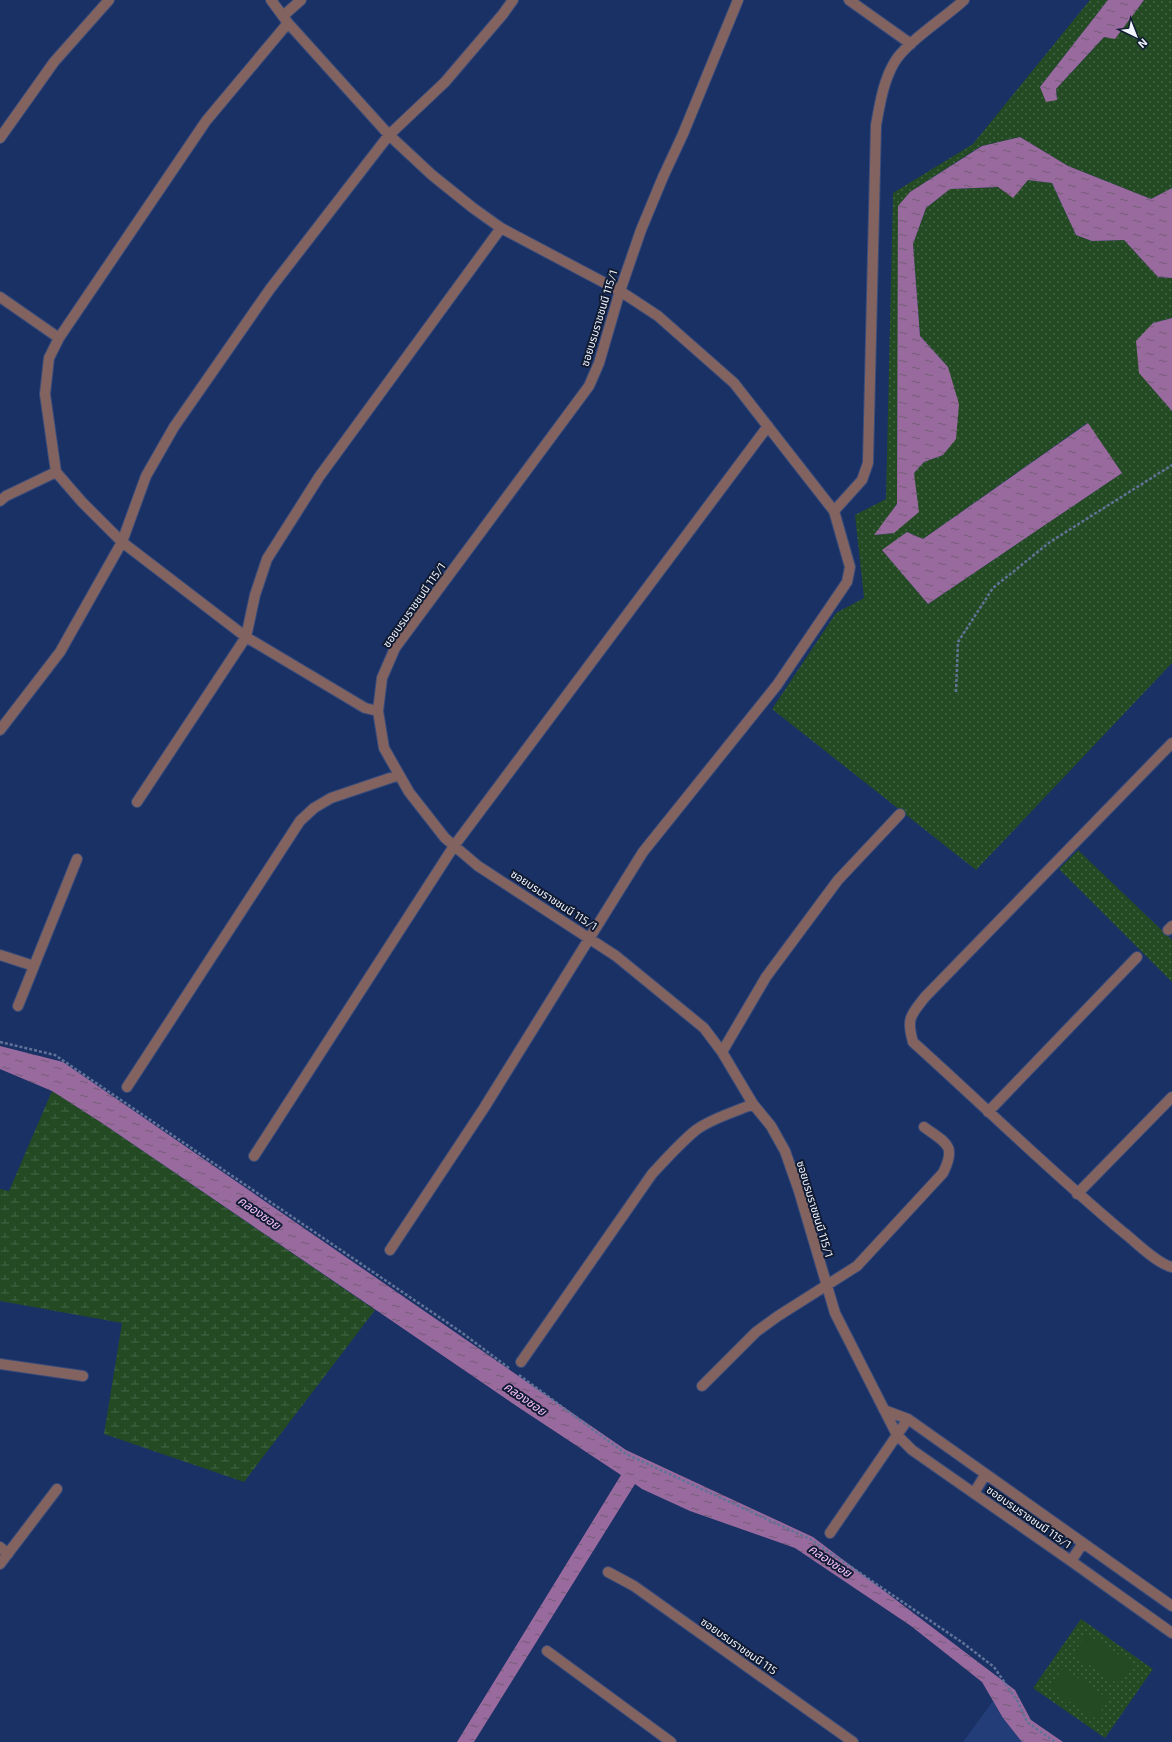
<svg xmlns="http://www.w3.org/2000/svg" width="1172" height="1742" font-family="'Exo 2','Noto Sans Thai',sans-serif">
<defs>
<pattern id="grass-dots" width="8" height="8" patternUnits="userSpaceOnUse"><rect width="8" height="8" fill="#244a24"/><path d="M2 2h.1M6 6h.1" fill="none" stroke="#446545" stroke-width="1.8" stroke-linecap="round"/></pattern>
<pattern id="wetland-marsh" width="20" height="14" patternUnits="userSpaceOnUse"><rect width="20" height="14" fill="#244a24"/><path d="M1 5h8M5 5V1M11 12h8M15 12V8" fill="none" stroke="#446545"/></pattern>
<pattern id="water-ripples" width="26" height="14" patternUnits="userSpaceOnUse"><rect width="26" height="14" fill="#996a9d"/><path d="M2 4q2-2 4 0t4 0M15 11q2-2 4 0t4 0" fill="none" stroke="#755c78"/></pattern>
</defs>
<rect width="100%" height="100%" fill="#1a3166"/>
<path fill="#223d77" d="M993,1701l10,17 19,24h-59z"/>
<path fill="url(#grass-dots)" fill-rule="evenodd" d="M1090,0h18l-68,87 17,13 -1,-11 48,-52 11,1 29,-38h28v188l-21,11 -83,-33 -48,-29 -39,9 -71,46 -11,14 -2,298 -22,31 19,-2 21,-42 -1,-18 10,-11 19,-7 5,-88 -28,-31 -7,-92 13,-36 24,-19 48,-2 15,10 15,-17 24,3 24,52 16,6 32,-1 34,37 14,1v40l-19,5 -13,50 32,38v252l-196,207 -204,-161 64,-96 28,-15 -9,-83 31,-16 7,-306 80,-49zM1087,423l35,50 -194,131 -45,-53 24,-19 16,7z
M1078,850l94,90v42l-113,-113z
M1081,1619l72,50 -48,69 -72,-50z"/>
<path fill="url(#wetland-marsh)" d="M52,1091l50,32 273,187 -131,172 -140,-48 18,-111 -122,-22v-112l9,2z"/>
<path fill="#244a24" d="M1087,1634l46,30 -14,21 -46,-31z
M1063,1668l46,31 -13,20 -47,-31z"/>
<path fill="url(#water-ripples)" d="M1108,0h36l-29,39 -11,-2 -48,52 1,11 -11,2 -6,-15z
M1020,137l48,29 83,33 21,-11v90l-14,-1 -34,-37 -32,1 -16,-6 -24,-52 -24,-3 -15,18 -15,-11 -48,2 -24,19 -13,36 7,92 28,31 11,37 -3,35 -13,16 -19,7 -10,11 5,39 -25,21 -20,2 23,-31 1,-298 12,-14 72,-46z
M1172,318v93l-33,-38 -3,-32 17,-18z
M1088,423l34,50 -194,131 -46,-54 25,-18 16,7z
M0,1046l63,16 563,388 187,87 202,153 16,30 32,22h-41l-19,-24 -21,-36 -71,-56 -116,-78 -105,-37 -48,-22 -7,-5 -161,258h-17l164,-267 -100,-66 -419,-286 -50,-32 -52,-22z"/>
<g fill="none" stroke-linecap="round" stroke-linejoin="round">
<defs>
<path id="street" d="M271,0l17,23 101,112 43,40 41,33 28,20 119,63 38,25 76,67 100,128 16,56 -3,15 -70,103 -134,167 -159,256 -94,142
M738,0l-55,134 -20,43 -22,53 -21,61 -21,72 -10,23 -194,262 -13,30 -4,33 6,37 25,44 36,46 33,28 138,90 88,72 18,24 31,52 18,22 14,25 14,40 36,122 62,122 15,15 159,111 101,72
M849,0l62,44
M283,16l18,-16
M288,23l-82,98 -147,217 -10,20 -4,36 11,78 26,30 40,40 124,95 119,71 13,3
M0,138l54,-76 55,-62
M0,297l59,41
M0,501l6,-5 50,-24
M834,511l28,-31 6,-17 8,-338c4,-21 7,-43 18,-62 11,-20 52,-46 70,-63
M0,730l60,-78 62,-110 24,-66 28,-49 96,-138 119,-154 56,-53 58,-68 10,-14
M1172,743l-247,254c-14,18 -19,21 -12,45 70,63 137,129 210,190 12,9 34,32 49,35
M137,802l109,-165 9,-42 12,-36 52,-82 182,-249
M1168,930l4,-4
M0,955l34,11
M18,1006l59,-147
M722,1052l44,-75 72,-97 62,-66
M127,1087l173,-266 14,-13 17,-10 68,-23
M988,1112l149,-155
M254,1156l200,-310 314,-420
M1077,1194l95,-97
M521,1362l131,-188c14,-15 28,-31 44,-44 16,-12 39,-18 57,-26
M0,1364l83,12
M702,1386l54,-54 22,-16 79,-50 86,-93c14,-28 3,-30 -19,-46
M884,1410l24,9 264,187
M974,1493l11,-18
M830,1533l78,-114
M0,1547l8,7
M1071,1561l12,-18
M0,1564l57,-75
M608,1572l26,14 219,156
M547,1651l124,91"/>
</defs>
<use href="#street" stroke="#384c7b" stroke-width="12"/>
<path stroke="#627398" stroke-width="2.5" stroke-dasharray="3 2" stroke-linecap="butt" d="M956,692l2,-50 35,-54 57,-46 122,-77
M0,1042l55,13 406,277 48,36
M519,1375l107,79 184,85 153,104 31,24 24,35 9,20 28,20"/>
<use href="#street" stroke="#836360" stroke-width="10"/>
</g>
<g text-anchor="middle" stroke-width="4" stroke-linejoin="round" paint-order="stroke">
<g font-size="11" fill="#f1f5fb" stroke="#101b33">
<text transform="translate(599 318) rotate(-73)" y="4">ซอยบรมราชชนนี 115/1</text>
<text transform="translate(414 605) rotate(-55)" y="4">ซอยบรมราชชนนี 115/1</text>
<text transform="translate(554 900) rotate(33)" y="4">ซอยบรมราชชนนี 115/1</text>
<text transform="translate(815 1209) rotate(73)" y="4">ซอยบรมราชชนนี 115/1</text>
<text transform="translate(1029 1517) rotate(35)" y="4">ซอยบรมราชชนนี 115/1</text>
<text transform="translate(739 1646) rotate(35)" y="4">ซอยบรมราชชนนี 115</text>
</g>
<g font-size="12" font-style="italic" fill="#f9c3fe" stroke="#101b33">
<text transform="translate(259 1213) rotate(35)" y="4">คลองซอย</text>
<text transform="translate(525 1399) rotate(35)" y="4">คลองซอย</text>
<text transform="translate(830 1561) rotate(34)" y="4">คลองซอย</text>
</g>
</g>
<g transform="translate(1136 36) rotate(137)" stroke="#101b33" stroke-width="3" paint-order="stroke">
<path d="M0-3L7 15L0 10L-7 15Z" fill="#f1f5fb"/>
<text y="-6" font-size="11" font-weight="bold" text-anchor="middle" fill="#f1f5fb">N</text>
</g>
</svg>
